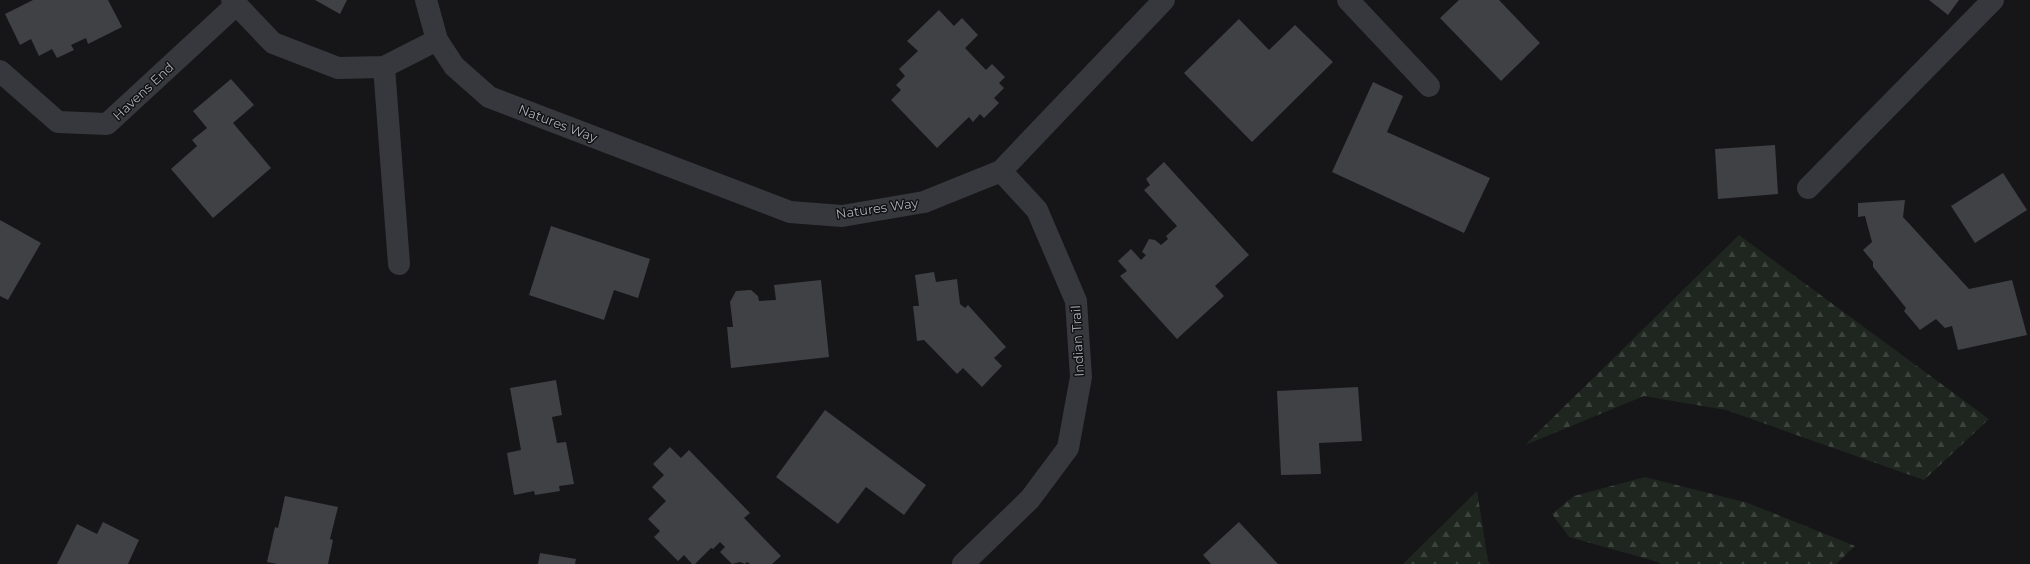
<svg xmlns="http://www.w3.org/2000/svg" width="2030" height="564" font-family="Montserrat,sans-serif">
<defs>
<pattern id="forest-firs" width="22" height="20" patternUnits="userSpaceOnUse"><rect width="22" height="20" fill="#1e261f"/><path d="M5 1l3.5 6h-7zM16 11l3.5 6h-7z" fill="#3c433d"/></pattern>
</defs>
<rect width="100%" height="100%" fill="#161618"/>
<path fill="url(#forest-firs)" d="M1739,235l250,184 -65,61 -198,-70 -82,-14 -119,49z
M1645,477l103,26 107,43 -19,18h-175l-3,-2 -89,-25 -17,-23 22,-18z
M1477,491l11,70 2,3h-87z"/>
<path fill="#404145" d="M33,0h75l14,27 -34,17 -2,-6 -15,7 3,5 -17,8 -5,-9 -13,7 -8,-17 -11,6 -15,-31z
M315,0h32l-7,14z
M1459,0h40l41,43 -39,38 -61,-63z
M1929,0h30l-11,15z
M939,10l15,16 8,-8 16,17 -13,13 21,22 6,-6 13,13 -6,6 5,5 -10,10 5,5 -15,15 -4,-4 -7,8 -4,-5 -32,31 -46,-48 10,-10 -5,-5 9,-9 -6,-7 19,-18 -11,-10z
M1239,19l30,31 26,-25 38,37 -81,80 -68,-69z
M231,79l23,26 -21,18 38,45 -58,50 -42,-49 26,-23 -5,-6 15,-12 -14,-17z
M1373,82l30,14 -16,36 103,46 -26,55 -132,-61z
M1775,145l3,49 -60,5 -3,-50z
M1164,162l85,93 -34,31 9,10 -47,43 -57,-63 7,-5 -9,-10 13,-12 10,11 5,-5 -4,-3 7,-13 6,1 6,5 7,-6 -2,-3 11,-10 -33,-36 6,-5 -4,-6z
M2003,173l24,37 -52,33 -24,-37z
M1905,200l-2,17 66,72 43,-9 15,55 -69,15 -6,-24 -7,2 -9,-9 -16,11 -16,-19 2,-3 -33,-41v-5l-10,-12 9,-8 -7,-26 -7,1v-14z
M0,220l41,23 -33,57 -8,-4z
M551,226l99,33 -12,39 -24,-8 -10,30 -75,-25z
M934,272l2,10 21,-3 3,25 5,4 3,-3 38,42 -12,11 8,8 -20,21 -19,-19 -6,6 -33,-34 -7,1 -4,-35h6l-4,-31z
M821,280l8,77 -98,11 -4,-41h6l-3,-25 6,-11 15,-1 7,6 1,5 17,-1 -2,-15z
M556,380l6,35 -10,2 5,26 9,-1 8,42 -15,2 1,5 -25,4 -1,-4 -20,4 -7,-42 14,-3 -11,-62z
M1358,387l4,54 -43,2 2,31 -40,1 -4,-84z
M825,410l101,75 -22,30 -38,-28 -28,37 -62,-47z
M670,447l11,11 8,-8 61,63 -6,5 37,38 -9,8h-22l-3,-2 -2,2 -5,-2 -8,2 -12,-12 5,-5 -5,-5 -7,7 -2,-1 -16,16h-3l-8,-9 -6,6 -24,-24 6,-6 -12,-12 18,-18 -14,-14 12,-12 -11,-11z
M285,496l53,11 -8,32 3,1 -5,24h-51l-10,-2 8,-35 3,1z
M103,522l36,18 -11,24h-71l20,-40 20,10z
M1239,522l39,42h-67l-8,-9z
M540,553l36,6 -1,5h-37z"/>
<g fill="none" stroke-linecap="round" stroke-linejoin="round">
<path stroke="#37383d" stroke-width="22" d="M232,0l41,43 65,25 46,-1 53,-27
M426,0l11,40 17,26 35,31 301,115 52,4 82,-14 77,-31 163,-171
M1348,0l81,86
M384,67l15,197
M0,71l58,51 49,2 129,-119
M1808,188l185,-188
M963,564l67,-65 38,-51 13,-71 -5,-76 -39,-91 -36,-39"/>
</g>
<g text-anchor="middle" stroke-width="3" stroke-linejoin="round" paint-order="stroke">
<g font-size="13" fill="#a8adb8" stroke="#111113">
<text transform="translate(143 91) rotate(-43)" y="5">Havens End</text>
<text transform="translate(558 123) rotate(21)" y="5">Natures Way</text>
<text transform="translate(877 208) rotate(-8)" y="5">Natures Way</text>
<text transform="translate(1077 341) rotate(-93)" y="5">Indian Trail</text>
</g>
</g>
</svg>
